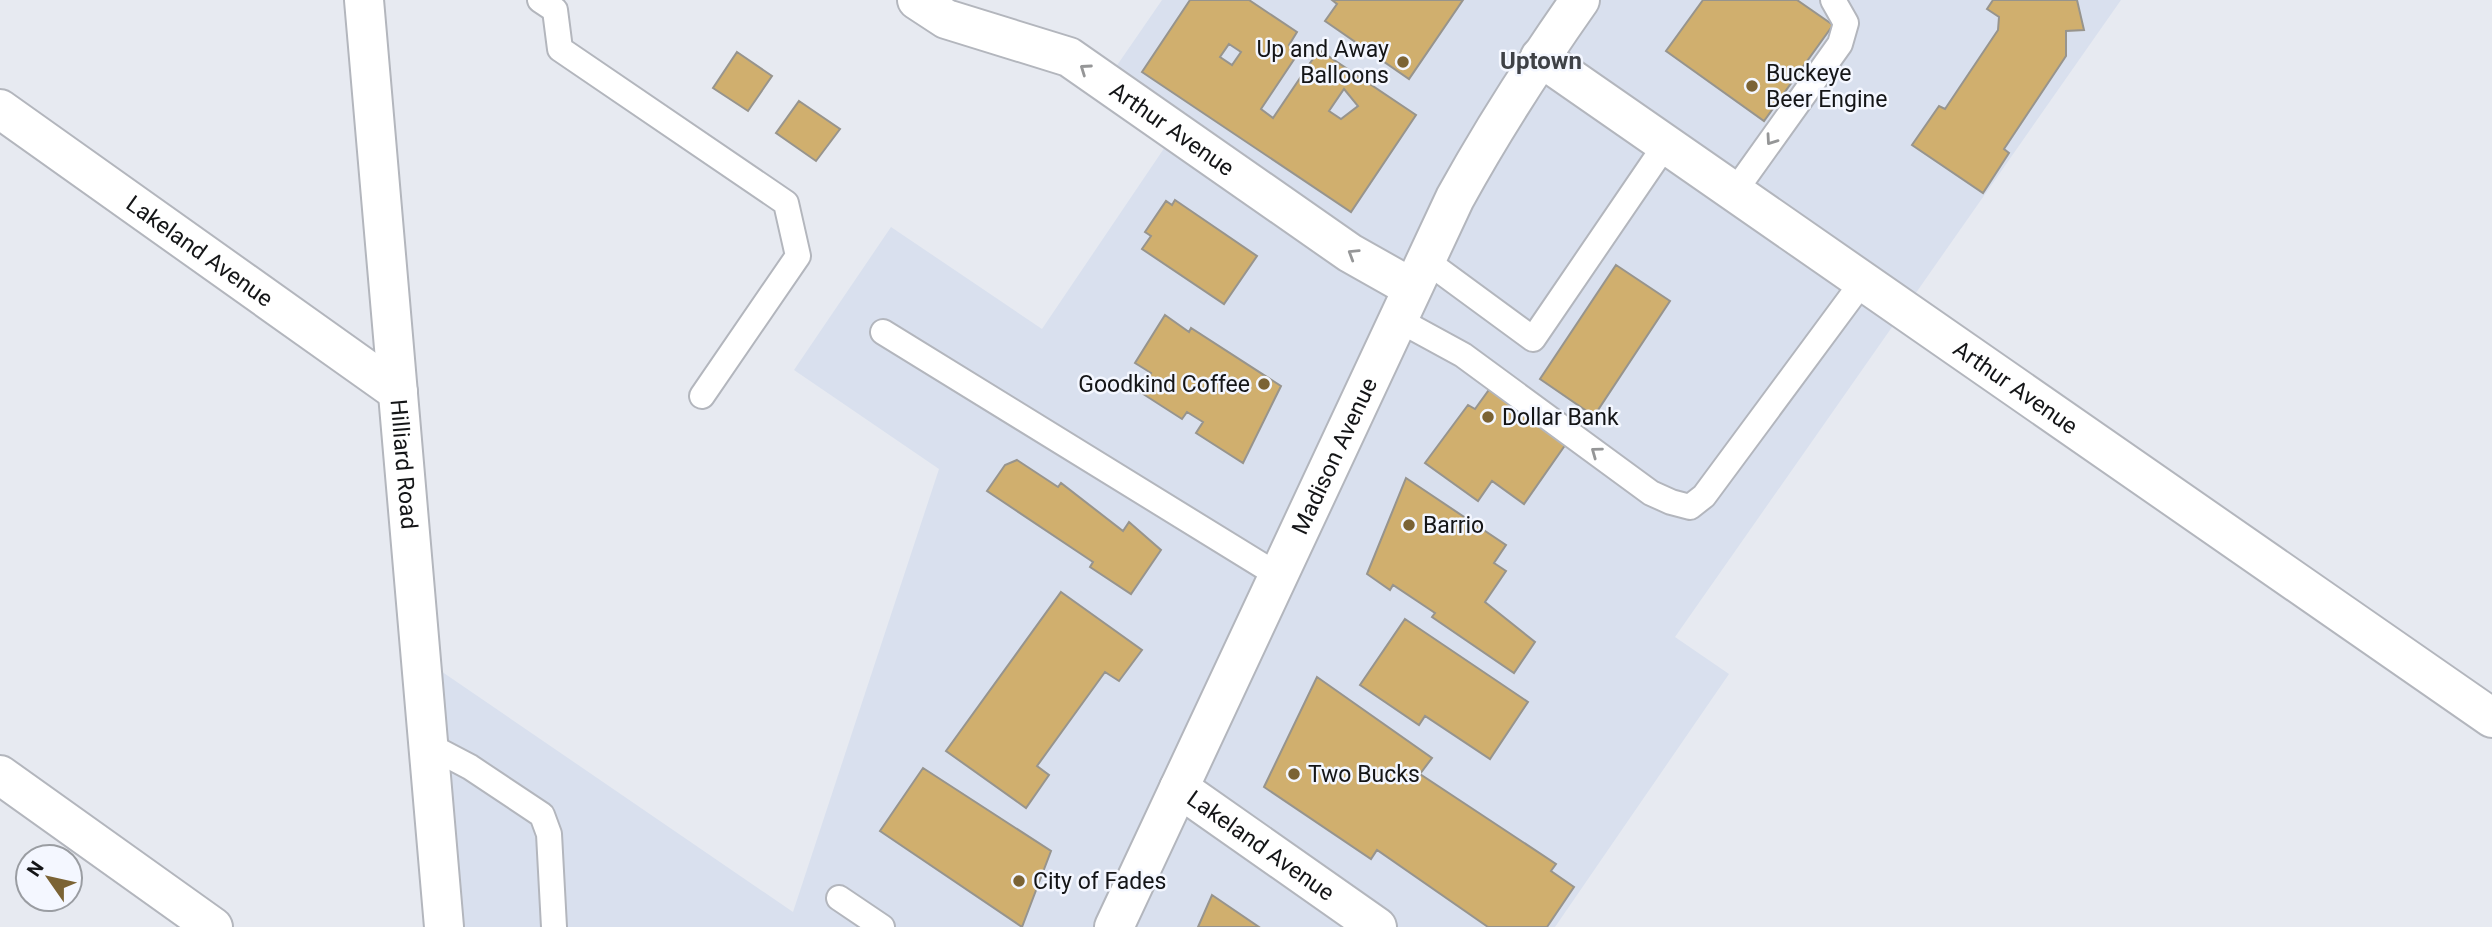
<svg xmlns="http://www.w3.org/2000/svg" width="2492" height="927" font-family="Roboto,sans-serif">
<rect width="100%" height="100%" fill="#e7eaf1"/>
<path fill="#d9e0ee" d="M1162,0h959l-446,637 54,37 -174,253h-1098l-22,-260 358,245 146,-443 -145,-99 97,-143 151,102 127,-188 -71,-48z"/>
<path fill="#d0af6e" stroke="#97948d" stroke-width="2" fill-rule="evenodd" d="M1190,0h59l48,32 -8,13 10,7 -38,57 12,9 46,-68 97,65 -65,97 -209,-140zM1229,44l12,8 -9,13 -12,-8zM1344,89l14,17 -17,13 -12,-8z
M1332,0h131l-54,79 -84,-58 12,-17z
M1703,0h94l36,25 -69,96 -98,-70z
M1993,0h84l7,30 -18,1v25l-62,93 5,4 -26,40 -71,-48 27,-39 6,3 53,-79 1,-13 -12,-8z
M737,52l35,24 -24,35 -35,-23z
M799,101l41,28 -24,32 -40,-28z
M1175,200l82,56 -33,48 -82,-55 9,-13 -6,-4 21,-31 6,4z
M1616,265l54,36 -76,115 -54,-37z
M1165,315l24,17 2,-4 90,58 -38,77 -47,-30 7,-11 -16,-10 -5,7 -42,-27 11,-19 -16,-10z
M1491,387l77,54 -44,63 -32,-23 -14,20 -53,-38 43,-58 7,4z
M1017,460l41,27 3,-4 62,48 6,-9 32,28 -30,44 -41,-27 3,-5 -106,-71 18,-26z
M1406,478l100,67 -12,18 12,8 -21,31 50,40 -21,31 -82,-56 3,-4 -42,-28 -3,5 -23,-16z
M1061,592l81,58 -23,31 -14,-9 -68,94 12,9 -23,33 -80,-57z
M1405,619l123,83 -38,57 -65,-43 -6,9 -59,-40z
M1317,677l115,81 -12,16 136,90 -5,7 23,16 -27,40h-59l-111,-77 -6,9 -107,-72z
M923,768l128,83 -29,76 -142,-96z
M1212,895l47,32h-61z"/>
<g fill="none" stroke-linecap="round" stroke-linejoin="round">
<defs>
<path id="service" d="M540,0l15,10 5,39 226,154 12,53 -96,140
M1735,191l105,-147 6,-21 -13,-23
M1424,259l109,80 133,-195
M1397,319l66,36 188,138 20,9 19,5 14,-11 159,-215
M883,332l396,244
M428,745l42,22 72,48 7,19 5,93
M839,898l43,29"/>
<g id="minor">
<path id="s1" d="M917,0l29,19 123,38 281,196 62,35"/>
<path id="s2" d="M1540,57l952,661"/>
<path id="s3" d="M0,109l398,283"/>
<path d="M0,775l213,152"/>
<path id="s4" d="M1179,788l198,139"/>
</g>
<g id="secondary">
<path id="s5" d="M364,0l80,927"/>
<path id="s6" d="M1114,927l341,-729c38,-69 80,-134 125,-198"/>
</g>
</defs>
<use href="#service" stroke="#b3b6bd" stroke-width="28"/>
<use href="#minor" stroke="#b3b6bd" stroke-width="42"/>
<use href="#secondary" stroke="#b3b6bd" stroke-width="42"/>
<use href="#service" stroke="#fff" stroke-width="24"/>
<use href="#minor" stroke="#fff" stroke-width="38"/>
<use href="#secondary" stroke="#fff" stroke-width="38"/>
</g>
<defs><path id="oneway-chevron" d="M-2-3.5L2.5 0L-2 3.5" fill="none" stroke-width="1.6" stroke-linecap="round" stroke-linejoin="round" transform="scale(1.75)"/></defs>
<g stroke="#959697">
<use href="#oneway-chevron" transform="translate(1085 69) rotate(-145)"/>
<use href="#oneway-chevron" transform="translate(1771 140) rotate(125)"/>
<use href="#oneway-chevron" transform="translate(1353 254) rotate(-148)"/>
<use href="#oneway-chevron" transform="translate(1596 452) rotate(-144)"/>
</g>
<g fill="#7b6334" stroke="#f4f7ff" stroke-width="2.5">
<circle cx="1403" cy="62" r="7"/>
<circle cx="1752" cy="86" r="7"/>
<circle cx="1264" cy="384" r="7"/>
<circle cx="1488" cy="417" r="7"/>
<circle cx="1409" cy="525" r="7"/>
<circle cx="1294" cy="774" r="7"/>
<circle cx="1019" cy="881" r="7"/>
</g>
<g text-anchor="middle" stroke-width="5" stroke-linejoin="round" paint-order="stroke">
<g font-size="23" fill="#141517" stroke="#f4f7ff" text-anchor="start">
<text x="1389" y="57" text-anchor="end">Up and Away<tspan x="1389" dy="26">Balloons</tspan></text>
<text x="1766" y="81">Buckeye<tspan x="1766" dy="26">Beer Engine</tspan></text>
<text x="1250" y="392" text-anchor="end">Goodkind Coffee</text>
<text x="1502" y="425">Dollar Bank</text>
<text x="1423" y="533">Barrio</text>
<text x="1308" y="782">Two Bucks</text>
<text x="1033" y="889">City of Fades</text>
</g>
<g font-size="23" fill="#141517" stroke="#f4f7ff">
<text dy="8" stroke="none"><textPath href="#s1" startOffset="289">Arthur Avenue</textPath></text>
<text dy="8" stroke="none"><textPath href="#s3" startOffset="245">Lakeland Avenue</textPath></text>
<text dy="8" stroke="none"><textPath href="#s2" startOffset="579">Arthur Avenue</textPath></text>
<text dy="8" stroke="none"><textPath href="#s6" startOffset="520">Madison Avenue</textPath></text>
<text dy="8" stroke="none"><textPath href="#s5" startOffset="466">Hilliard Road</textPath></text>
<text dy="8" stroke="none"><textPath href="#s4" startOffset="100">Lakeland Avenue</textPath></text>
</g>
<g font-size="24" font-weight="bold" fill="#3e4146" stroke="#f4f7ff">
<text x="1541" y="69">Uptown</text>
</g>
</g>
<g transform="translate(49 878) rotate(304)"><circle r="33" fill="#f4f7ff" stroke="#9a9da2" stroke-width="2"/>
<path d="M0-5L12 26L0 18L-12 26Z" fill="#7b6334"/>
<text y="-10" font-size="19" font-weight="bold" text-anchor="middle" fill="#141517">N</text>
</g>
</svg>
